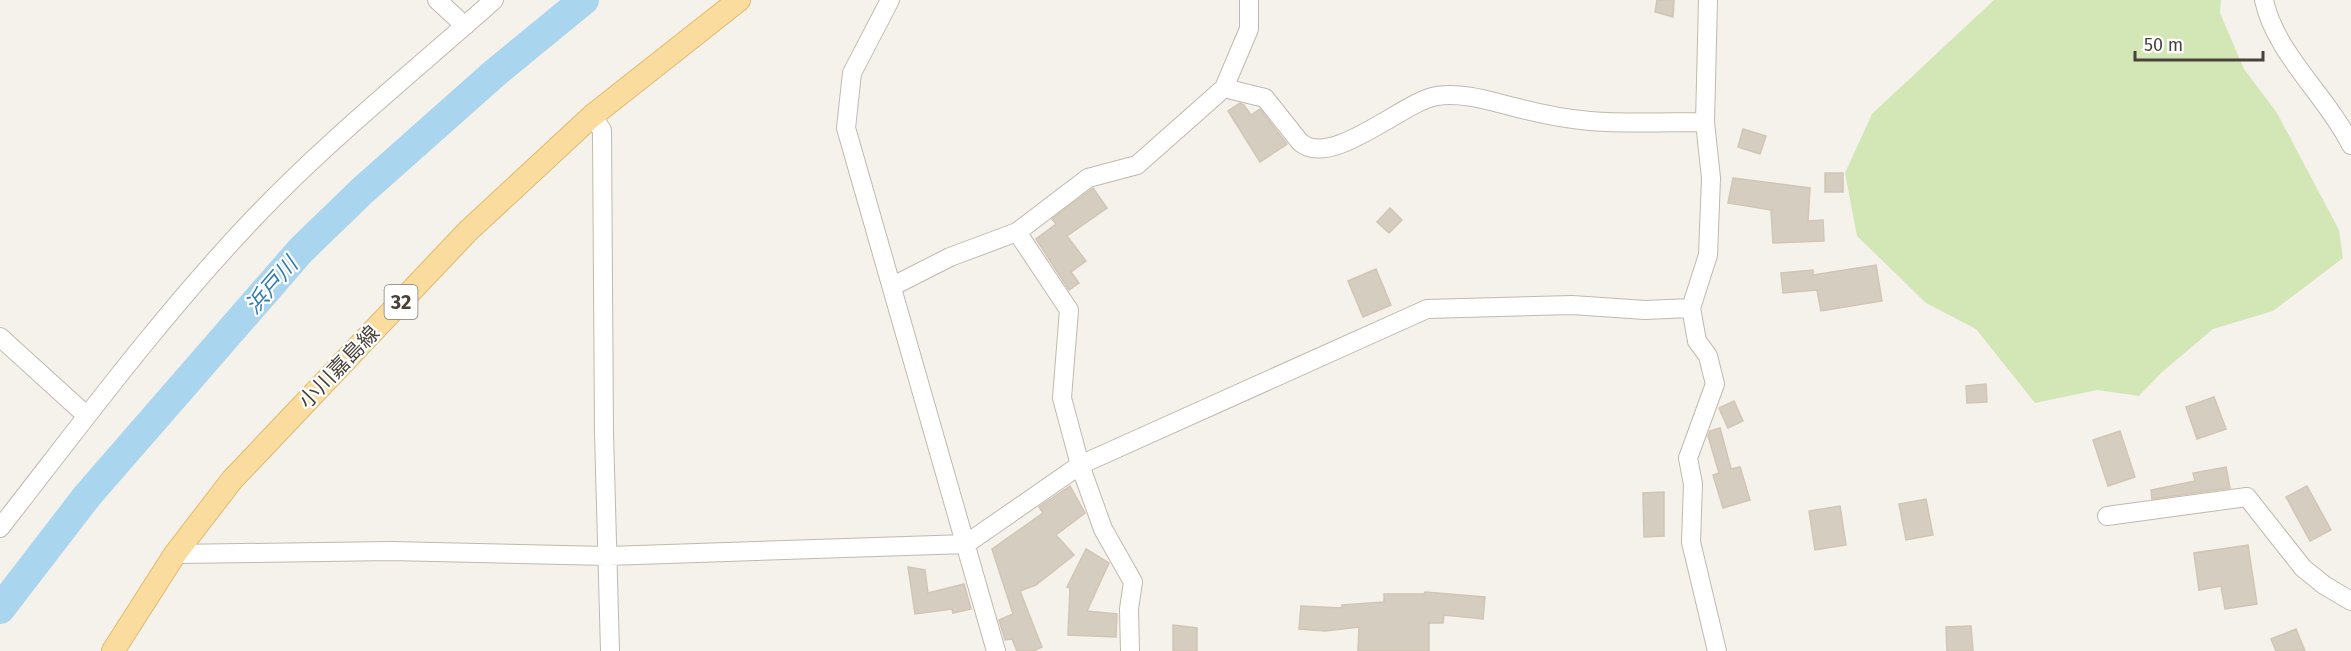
<svg xmlns="http://www.w3.org/2000/svg" width="2351" height="651" font-family="'Fira Sans','Noto Sans JP',sans-serif">
<rect width="100%" height="100%" fill="#f5f1eb"/>
<path fill="#d3e7b6" d="M1994,0h227l-1,13 24,56 33,44 62,117 4,28 -70,53 -60,18 -52,44 -22,23 -42,-6 -62,13 -59,-74 -50,-26 -69,-67 -12,-63 27,-59z"/>
<g fill="none" stroke-linecap="round" stroke-linejoin="round">
<path stroke="#aad5ee" stroke-width="30" d="M0,609l87,-113 214,-246 61,-59 134,-119 88,-72"/>
</g>
<path fill="#d6cdc1" stroke="#d1c5b4" stroke-width="1.5" d="M1657,0h17l-1,17 -18,-5z
M1240,103l4,2 7,10 9,-6 27,35 -27,18 -32,-51z
M1743,129l23,7 -6,18 -22,-7z
M1825,173h18v19h-18z
M1733,178l77,10 -2,33 15,-1 1,21 -51,2 -2,-33 -43,-7z
M1093,188l14,20 -40,28 19,25 -15,11 8,11 -10,7 -33,-51 20,-15 -4,-5z
M1390,208l12,12 -13,13 -12,-11z
M1876,265l6,36 -61,10 -4,-21 -34,3 -2,-20 32,-3v5z
M1376,269l15,36 -28,12 -15,-36z
M1986,384l1,18 -20,1 -1,-17z
M2214,397l12,32 -29,10 -11,-32z
M1734,401l9,20 -15,7 -9,-20z
M1720,428l11,41 9,-2 10,33 -27,8 -10,-33 6,-2 -11,-37 2,-5z
M2120,431l15,46 -27,9 -15,-46z
M2226,467l4,21 -78,11 -1,-9 44,-9 -2,-8z
M1070,486l15,27 -29,22 18,20 -38,30 -16,6 22,56 -9,4h-16l-5,-12 -7,1 -6,-20 14,-6 -21,-65 51,-36 -4,-6z
M2307,486l24,44 -21,11 -24,-44z
M1664,492v44l-20,1 -1,-44z
M1926,499l7,36 -27,5 -7,-36z
M1840,506l6,39 -31,5 -6,-39z
M2248,545l9,59 -32,5 -4,-23 -22,4 -5,-37z
M1086,549l23,14 -22,48 30,3 -1,23 -48,-2 2,-47 -3,-1z
M908,567l17,3 3,23 36,-9 7,25 -18,4 -1,-4 -37,5z
M1425,592l60,5 -2,22 -39,-4 -1,8h-14v28h-71l1,-24 -34,4 -26,-2 2,-23 41,2v-3l42,-3v-8h40z
M1173,625l24,3v23h-24z
M1971,626l2,25h-26l-1,-24z
M2296,629l9,22h-29l-5,-12z"/>
<g fill="none" stroke-linecap="round" stroke-linejoin="round">
<defs>
<path id="minor" d="M437,0l28,26
M890,0l-38,73 -6,55 150,523
M1708,0l-3,122 6,56 -3,77 -17,53 6,33 11,15 7,28 -27,74 5,26 -2,58 26,109
M2264,0c11,53 63,96 87,145
M1224,88l41,10 35,44c31,28 105,-42 137,-46 28,-4 55,6 81,12 23,6 49,11 72,13 38,3 77,1 115,1
M592,116l10,14 2,303 6,218
M1017,232l52,78 -7,88 18,67 23,64 30,53 -4,27 1,42
M893,286l57,-29 67,-25 71,-54 49,-13 87,-77 25,-59v-29
M0,337l87,79
M2107,516l140,-19 56,71 21,17 27,16
M0,528c82,-105 161,-212 253,-309 74,-78 160,-147 241,-219
M175,554l216,-3 217,5 358,-12 114,-79 347,-156 145,-4 73,5 46,-2"/>
<path id="major" d="M113,651l62,-97 57,-74 236,-249 124,-115 147,-116"/>
</defs>
<use href="#minor" stroke="#c0b9ae" stroke-width="20"/>
<use href="#major" stroke="#e0ba6e" stroke-width="24"/>
<use href="#minor" stroke="#fff" stroke-width="18"/>
<use href="#major" stroke="#fadd9e" stroke-width="22"/>
</g>
<g text-anchor="middle" stroke-width="4.5" stroke-linejoin="round" paint-order="stroke">
<rect fill="#fff" stroke="#807b74" stroke-width="1.5" x="384.5" y="285" width="33" height="34" rx="4.5"/>
<g font-size="20" font-weight="bold" fill="#494239">
<text x="401" y="309">32</text>
</g>
<g font-size="21" fill="#494239" stroke="#fff">
<text transform="translate(339 367) rotate(-46)" y="7">小川嘉島線</text>
</g>
<g font-size="22" font-style="italic" fill="#337caa" stroke="#fff">
<text transform="translate(271 285) rotate(-49)" y="8">浜戸川</text>
</g>
</g>
<path d="M2135 51v9h128v-9" fill="none" stroke="#494239" stroke-width="3"/>
<text x="2144" y="51" font-size="18" fill="#494239" stroke="#ffffff" stroke-width="4.5" paint-order="stroke">50 m</text>
</svg>
